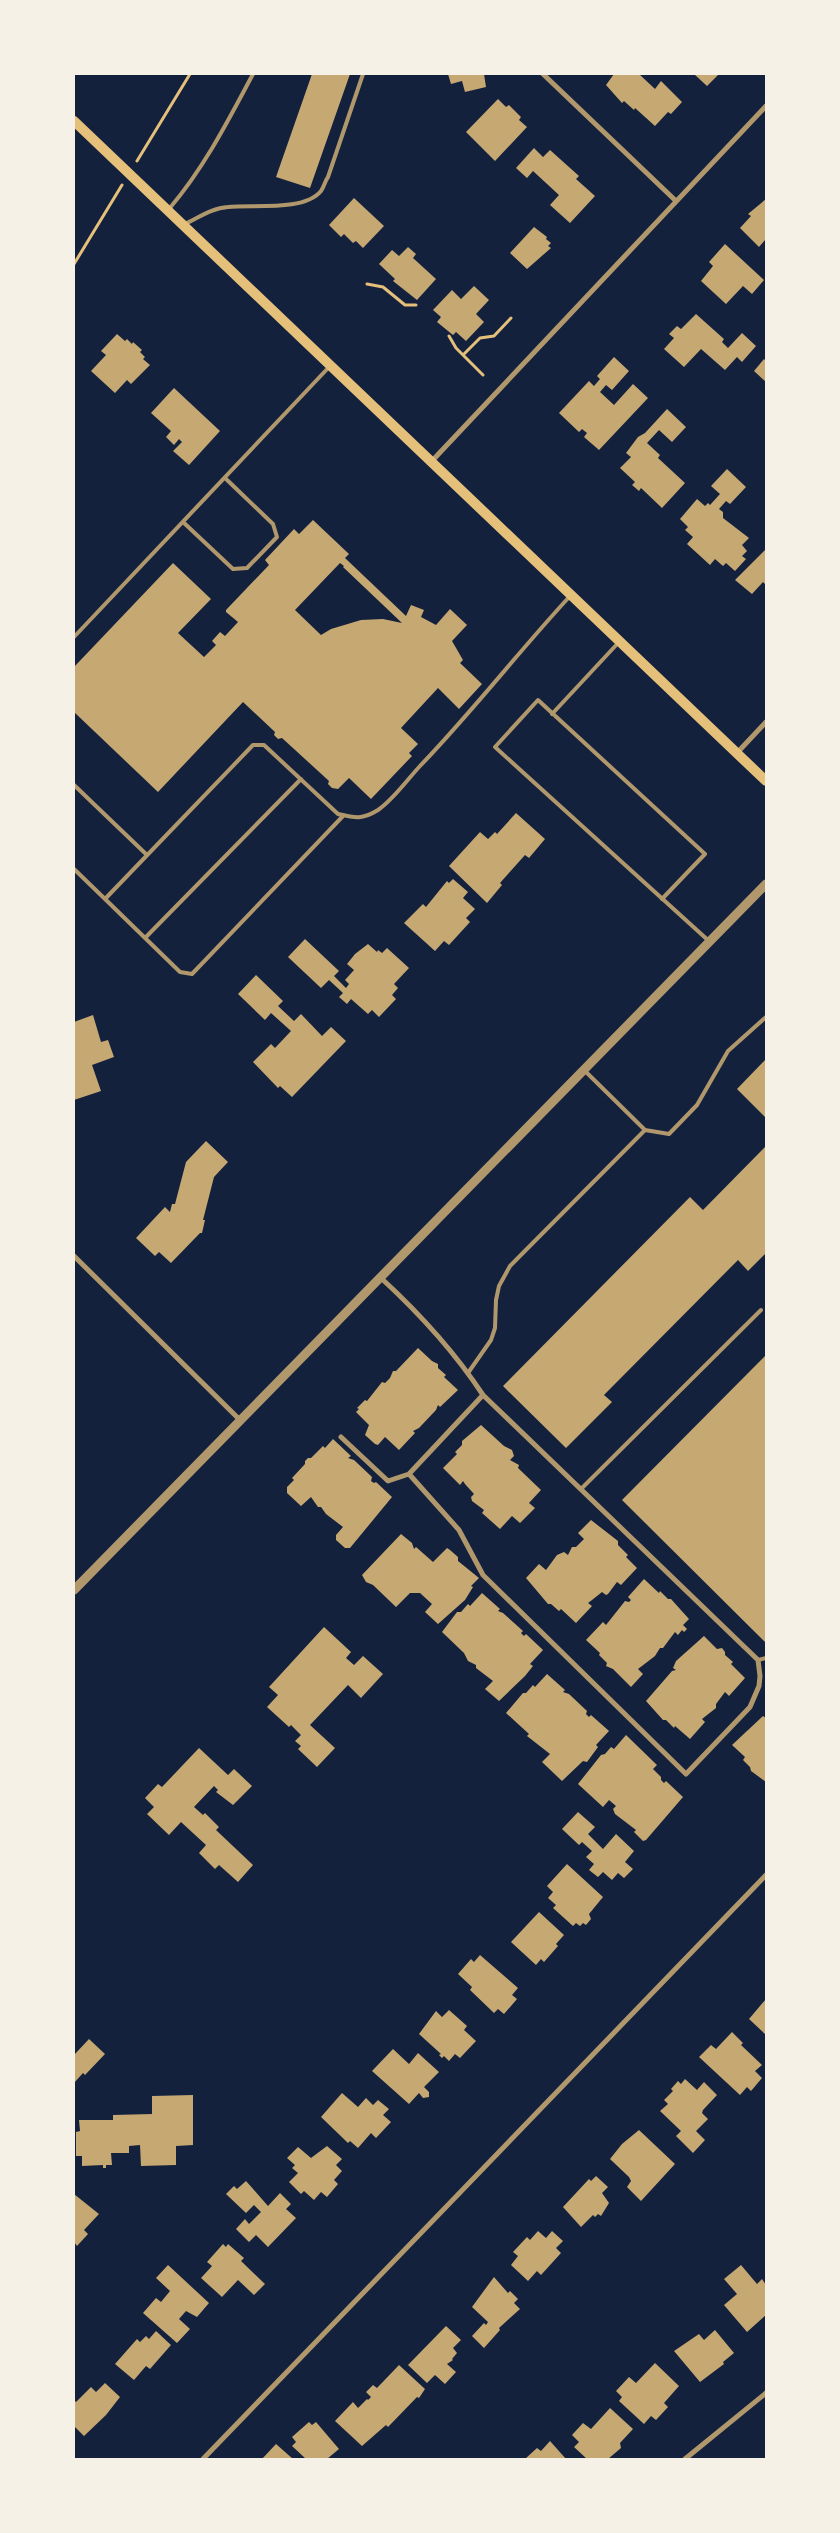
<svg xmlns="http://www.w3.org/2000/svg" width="840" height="2533" font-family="Lato,sans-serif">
<rect width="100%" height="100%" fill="#14213d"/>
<path fill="#c6a872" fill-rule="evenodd" d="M312,74h38l-40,114 -34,-11z
M448,74h36l2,13 -21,5 -3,-11 -11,3z
M614,74h25l16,15 6,-8 21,21 -11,12 -3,-2 -13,14 -20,-18 -1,2 -10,-9 -2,2 -16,-18z
M694,74h25l-12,12z
M498,99l8,8 3,-2 12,12 -2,3 8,7 -32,34 -29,-29z
M534,148l9,9 7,-7 29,26 -3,3 19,17 -25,27 -20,-18 9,-10 -26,-24 -6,7 -11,-10z
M354,198l30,28 -21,22 -7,-7 -3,2 -9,-9 -3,3 -12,-12z
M766,199v40l-7,8 -19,-19 11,-12 -3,-2z
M534,227l13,10 -1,2 5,4 -3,3 3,2 -24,21 -17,-16z
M725,244l39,36 -12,14 -9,-8 -17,18 -25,-23 12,-15 -4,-4z
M408,247l8,7 -3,4 23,21 -19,21 -24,-19 2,-2 -16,-15 13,-14 7,6z
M474,286l15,14 -13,14 8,8 -18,19 -10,-9 -3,3 -5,-4 -11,-9 4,-5 -8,-7 19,-20 9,9z
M696,314l28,25 -2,3 6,6 14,-15 14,13 -14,16 -5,-5 -12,13 -24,-21 -17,18 -20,-18 10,-11 -5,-4 8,-8 4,3z
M117,334l8,7 2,-2 5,5 1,-2 9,8 -2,2 5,5 -2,2 7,6 -19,19 -4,-4 -12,13 -24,-22 15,-16 -5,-4z
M614,357l15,14 -17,19 -6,-5 -6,7 14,13 19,-21 15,14 -49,52 -15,-13 3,-4 -5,-4 -3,3 -20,-19 30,-32 5,5 6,-7 -3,-3z
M764,359l2,2v21l-12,-11z
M174,388l46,43 -31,34 -16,-14 9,-9 -3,-3 -5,6 -8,-8 5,-6 -20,-18z
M667,409l19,18 -14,15 -13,-12 -12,13 13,12 -2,3 27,25 -23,25 -21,-20 -2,3 -7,-6 3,-3 -15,-14 11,-11 -5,-4 12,-16 7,-4z
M727,469l19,18 -16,17 -4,-3 -7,8 4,3v6l26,20 -7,7 5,6 -5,5 4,3 -11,12 -9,-8 -3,3 -8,-7 -5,6 -23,-21 6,-7 -8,-7 3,-3 -8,-8 17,-20 8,7 3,-3 2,2 10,-11 -9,-8z
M313,520l36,34 -4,4 61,58 5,-11 13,5 -3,7 15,8 14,-16 17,16 -15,16 11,19 -3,3 22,21 -23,25 -21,-21 -37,40 17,16 -9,9 3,3 -41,43 -22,-21 -11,11 -6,-1 -4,-4 1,-3 -47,-43 -4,1 -4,-4 1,-3 -32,-30 -85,90 -84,-80v-45l99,-104 38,36 -33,34 26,24 12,-12 -4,-4 8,-9 5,4 13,-14 -12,-10v-2l43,-45 -4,-5 29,-31 5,5zM340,563l4,3 -1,1 59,56 -19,-4 -22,1 -30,9 -10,6 -26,-25z
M766,549v36l-3,-3 -11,12 -17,-14z
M516,813l29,26 -16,19 -4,-3 -25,28 2,2 -15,18 -38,-37 31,-34 8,7 7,-7 2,2z
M453,879l15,13 -5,6 12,11 -9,9 4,4 -21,23 -5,-4 -9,10 -31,-28 19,-19 3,3 21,-26 2,2z
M305,939l34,32 -5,5 12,12 3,-4 -4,-4 9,-10 -7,-6 8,-10 13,-10 9,8 1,-2 4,3 5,-5 22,20 -15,16 4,4 -6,7 4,4 -17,18 -7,-7 -4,4 -17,-15 -4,5 -8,-7 4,-4 -14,-13 -8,8 -33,-31z
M256,975l27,26 -5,5 16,15 7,-7 21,22 9,-9 15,14 -54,56 -12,-11 -2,2 -25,-26 18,-18 4,4 16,-17 -20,-18 -6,7 -27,-26z
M93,1015l8,27 7,-2 6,17 -22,8 9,26 -27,9v-78z
M766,1059v59l-29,-29z
M206,1141l22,21 -14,15 -11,43h2l-3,13h-2l-29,30 -12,-11 -4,4 -19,-18 29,-31 5,5 2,-8h3l11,-42z
M766,1146v107l-18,18 -10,-11 -134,135 8,7 -46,46 -63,-62 187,-189 13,13z
M418,1348l14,13 6,3v4l8,7 -2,2 14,13 -18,17 -2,-2 -2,5 -17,18 -6,3 2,2 -16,17 -14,-13 -7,8 -3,-1 -10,-9 4,-10 -13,-13 3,-3 -2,-1 8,-8 2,1 15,-19 3,1 5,-5 3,-7h3z
M766,1355v288l-144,-143z
M481,1425l23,21 8,4 2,6 -4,4 9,5 -1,3 23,22 -12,13 6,5 -15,15 -8,-7 -12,13 -18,-16 2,-3 -12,-9 -1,-4 3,-3 -9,-10 -2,-3 -3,4 -17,-17 14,-14 -2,-2 7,-7v-4z
M333,1439l18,17 -3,2 6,2 18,17 -1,4 3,2 2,-1 16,15 -42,51h-5l-9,-8v-5l7,-8 -17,-13 -5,-7h-3l-7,-10 -10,9 -14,-13v-6l7,-7 -2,-2 13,-14v-3l3,-3h3l12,-12 2,2z
M591,1520l27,21v4l10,10 -2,2 11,11 -16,17 -4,-3 -9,12 -2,1 -4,-3 -10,8 -4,3 4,3 -16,17 -15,-14 -2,2 -8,-7h-3l-22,-26 13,-14 7,6 11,-15 7,-3 4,3 4,-8h4l8,-8 -6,-6z
M401,1534l11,9 2,6 2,-2 17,15 14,-14 3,2 8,7v4l21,17 -8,8 2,1 -8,13 -27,24 -13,-12 7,-8 -12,-11h-10l-14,14 -23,-22 -7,-3 -4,-7z
M644,1579l15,14 1,-2 8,8h3l18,20 -6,6 4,4 -3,3 -2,-2 -4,5 -3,-3 -12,16h-3l-5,8 -17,13 5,5 -12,13 -18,-18 -7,-3 1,-3 -8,-8 1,-2 -14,-13 17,-18 3,3 19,-24 4,1 2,-2 -3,-3z
M482,1593l18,16 -2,2 5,2 20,18 -2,2 3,3 2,-2 17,16 -13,14 3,2 -8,10 -26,25 -14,-12 8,-8 -17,-13v-3l-8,-4 -4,-8 -22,-21 15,-20h4l7,-8 2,2z
M324,1627l27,25 -5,6 8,7 9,-9 20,18 -22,24 -13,-13 -38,40 25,23 -18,19 -19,-18 3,-3 -6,-5 6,-6 -10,-10 -2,2 -22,-20 11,-12 -9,-8z
M704,1636l13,13 5,-1 3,4v3l8,7 -2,2 14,14 -16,18 -4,-4 -9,12v4l-14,11 3,3 -15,17 -15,-13 -1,2 -8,-8h-3l-17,-19 26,-30 4,-1 -3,-2 3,-7z
M547,1674l18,16 -2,2 6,2 18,17 -1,3 3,3 2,-2 18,16 -13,14 2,2 -11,15 -4,-1 -21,20 -20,-19 8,-8 -23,-18 2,-2 -23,-21 17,-20h3l7,-8 2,2z
M763,1716l3,2v64l-15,-11 -1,-4 -7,-7 2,-3 -13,-12z
M626,1735l31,30 -4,4 8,8v3l3,3 2,-2 17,16 -37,43 -3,1 -9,-9 2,-2 -21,-16 -2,-5 3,-3 -7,-6 -6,7 -25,-23 23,-29 4,-1 6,-7 3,2z
M199,1748l29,27 6,-6 18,17 -19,19 -17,-13 2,-2 -4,-4 -20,21 9,8 2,-2 14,14 -3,3 37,35 -15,17 -19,-17 -4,4 -16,-16 7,-8 -25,-23 -12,13 -22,-21 7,-7 -9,-9 13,-14 4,3z
M578,1812l17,15 -7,7 15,15 13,-15 18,17 -9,11 8,7 -9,9 -6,-5 -6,7 -9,-8 -5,5 -9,-7 5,-6 -8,-7 6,-6 -10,-9 -3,3 -17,-16z
M567,1864l36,33 -14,17 2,5 -5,6 -3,-2 -3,3 -4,-3 -3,3 -20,-18 3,-3 -8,-7 5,-6 -6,-6z
M539,1912l25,23 -8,9 2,2 -14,16 -3,-3 -5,6 -25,-23z
M480,1955l38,33 -6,7 5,4 -13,15 -6,-5 -4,4 -24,-23 2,-3 -14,-13 13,-15 3,3z
M766,1999v36l-17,-16z
M449,2010l18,16 -3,4 12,11 -16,17 -5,-4 -6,7 -5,-5 -2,2 -3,-3 2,-1 -22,-20 17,-23 6,6z
M732,2032l11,11 -2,2 21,20 -7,6 7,7 -11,13 -4,-4 -7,8 -41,-38 12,-12 5,4z
M89,2039l16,15 -20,21 -2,-2 -9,10v-28z
M393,2049l16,15 9,-11 21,19 -15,15 5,5v5l-6,1 -4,-5 -10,11 -37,-33z
M685,2079l12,11 7,-8 13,13 -14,15 -1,3 6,6 -12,12 9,9 -12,13 -17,-17 5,-5 -21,-20 8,-7 -4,-4 9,-9 -2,-2 7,-8 3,3z
M342,2093l16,14 8,-9 7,7 5,-5 11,9 -6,6 8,7 -15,16 -5,-5 -13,15 -8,-7 -2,2 -27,-26z
M193,2095v50l-17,1v19l-35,1 -1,-21 -11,1v7h-18l1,12h-6v3h-3v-3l-21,1v-10h-6v-24l4,-1 -1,-11h34v-5l39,-1v-18z
M639,2130l36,34 -34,37 -14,-14 4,-6 -2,-4 -19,-18 12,-15z
M327,2146l15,13 -6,6 6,6 -8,9 4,4 -11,13 -6,-5 -7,8 -10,-9 -3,3 -12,-12 9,-9 -6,-5 3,-3 -8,-7 11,-11 13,11z
M596,2176l12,11 -6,6 7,10 -8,13 -3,-2 -3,3 -2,-2 -12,12 -18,-20 26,-28 2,2z
M246,2181l22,25 12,-13 11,11 -5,5 10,9 -28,29 -12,-12 -7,7 -13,-13 9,-10 4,5 12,-12 -7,-7 -8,8 -20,-19 8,-8 3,3z
M74,2194l25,20 -15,16 4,4 -11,12 -3,-4z
M538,2231l8,7 6,-7 11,10 -7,7 5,5 -20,22 -4,-4 -9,10 -17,-16 7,-9 -5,-4 14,-15 3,3z
M223,2244l3,3 2,-3 16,14 -3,3 24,23 -11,11 -16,-15 -16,17 -21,-19 11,-12 -5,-4z
M168,2265l41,38 -12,14 -11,-6 -7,8 11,10 -13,14 -34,-30 13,-15 5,4 9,-11 -14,-13z
M741,2265l16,19 5,-5 4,6v30l-19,17 -23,-27 13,-11 -13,-15z
M494,2277l14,16 2,-2 8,8 -4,4 6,6 -21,19 1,2 -16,18 -12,-12 12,-13 2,2 2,-3 -16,-15z
M446,2326l15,14 -8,8 4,5 -5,6 1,1 -6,4 9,8 -11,12 -10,-9 -8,8 -19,-18z
M715,2330l19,23 -11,9 1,2 -24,18 -26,-31 25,-17 5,6z
M156,2331l15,14 -21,24 -4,-3 -12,14 -19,-16 22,-25 3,3 6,-6 3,3z
M655,2363l24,23 -15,17 4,4 -12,13 -5,-4 -7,8 -25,-23 3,-4 -6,-6 13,-14 7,6z
M399,2365l26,24 -6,9 -2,-1 -29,30 -2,-2 -24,21 -27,-25 18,-19 5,6 9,-9 1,1 3,-3 -5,-5 7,-7 4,3z
M105,2383l15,14 -14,18 -22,21 -10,-10v-26l2,2 15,-15 5,5z
M610,2408l23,21 -13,14 1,5 -13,11h-21l-13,-12 5,-5 -7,-7 11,-12 8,6z
M309,2422l3,3 4,-3 23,27 -12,10h-21l-14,-13 4,-4 -4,-5z
M550,2441l16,18h-41l12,-11 4,3z
M276,2444l17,15h-31z"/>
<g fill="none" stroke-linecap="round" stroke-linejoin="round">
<path stroke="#e5c07b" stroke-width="3" d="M137,161l53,-87
M74,264l48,-79
M367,284l16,3 22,18h11
M449,336l7,12 27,27
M463,355l17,-17 14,-2 17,-18"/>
<path stroke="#b1986c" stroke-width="4" d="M169,209c35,-41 59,-88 84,-135
M185,224c13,-6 27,-16 43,-17 24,-3 76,5 93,-16 3,-4 4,-10 7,-14l35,-103
M183,522l50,47 14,-1 30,-31 -4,-13 -48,-46
M74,637l256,-271
M552,714l67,-72
M74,785l73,70
M344,815l-152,159 -12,-2 -75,-73 148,-154h11l74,69c17,4 24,6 40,-4 15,-10 29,-30 42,-44 53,-55 99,-115 151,-171
M74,869l31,30
M662,899l43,-45 -167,-154 -43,47 215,195
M145,938l156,-159
M585,1071l60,59 24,4 28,-29 31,-54 38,-34
M468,1373l23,-33 4,-12 1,-28 3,-14 11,-20 135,-136
M581,1489l180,-179
M758,1660l8,-2"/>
<path stroke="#b1986c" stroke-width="5" d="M543,74l133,127
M431,462l335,-356
M736,754l30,-32
M74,1256l167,165
M381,1278c38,35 73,73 102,117l-74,79
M341,1437l47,44 21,-7 50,56 24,45 203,199 64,-67 9,-21 1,-10 -2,-16 -275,-265
M203,2459l563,-584
M685,2459l81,-66"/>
<path stroke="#b1986c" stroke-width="9" d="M74,1590l692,-706"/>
<path stroke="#e5c07b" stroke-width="10" d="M74,121l692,660"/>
</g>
<rect width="840" height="2533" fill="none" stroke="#f6f1e7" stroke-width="150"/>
</svg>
